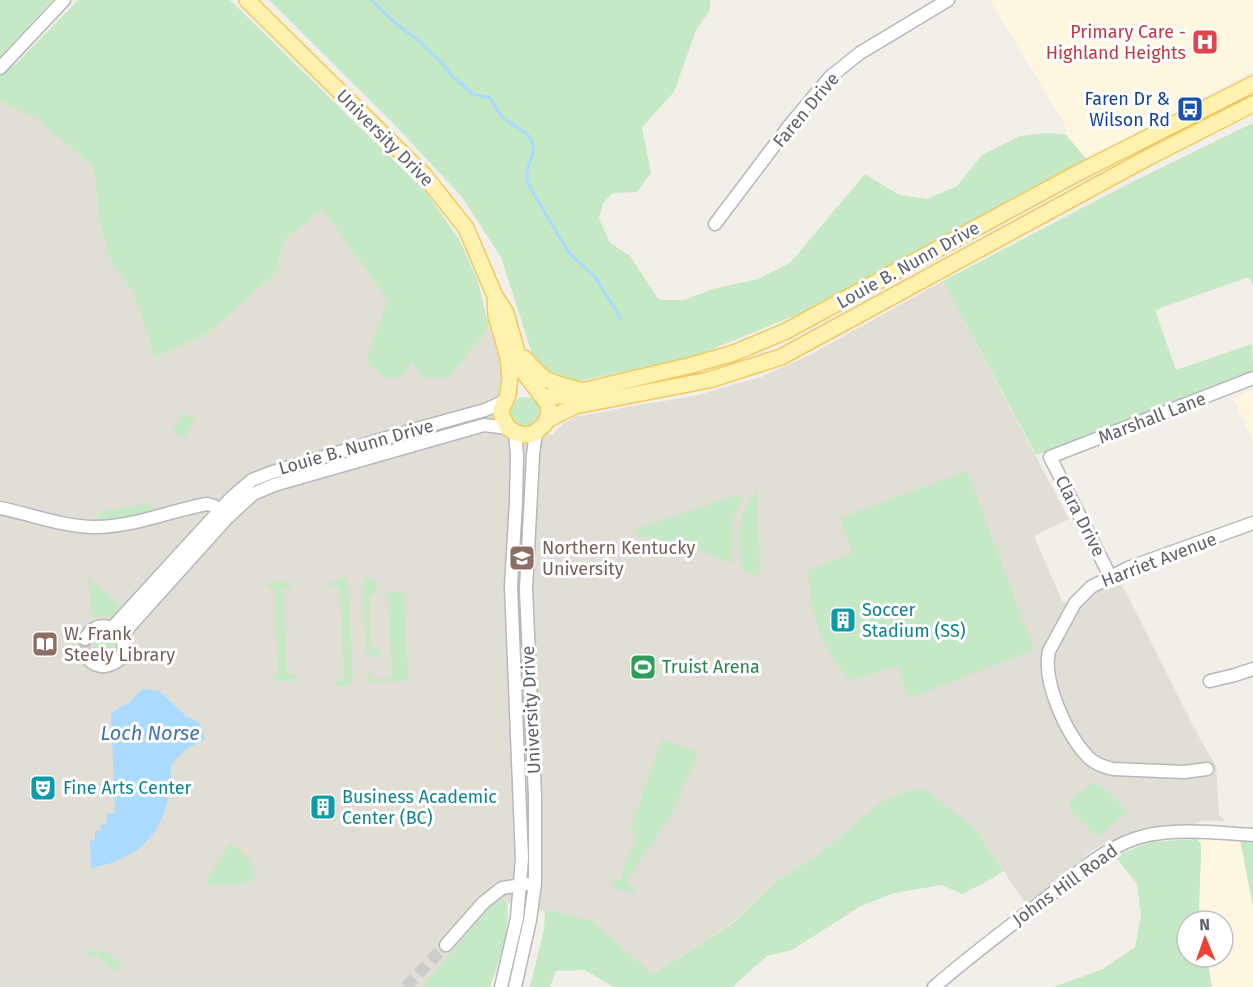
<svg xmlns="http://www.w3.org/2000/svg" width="1253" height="987" font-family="'Fira Sans',sans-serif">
<rect width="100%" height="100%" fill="#f1efe8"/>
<path fill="#fef7e0" d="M990,0h263v71l-166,89 -21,-25v-8z
M1253,389v51l-20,-41z
M1197,839h43l13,68v80h-41l-5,-30h16v-36h-22l-2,-15 2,-53z"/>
<path fill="#e1ded6" d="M0,101l38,18 55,47 6,52 10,40 25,36 21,64 52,-24 68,-60 10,-35 38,-29 65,90 24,63 36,15 41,-50 11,25 4,20 -1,14 -8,24 7,20 44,2 6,2 11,-11 12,-7 52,-10 67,-11 67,-19 49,-22 133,-74 126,238 -35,17 28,65 17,7 7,-10 13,-9 20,-10 80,158 17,29 3,49 6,6 -22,-1 -7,4 -50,4 -54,22 -30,28 -35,28 -52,-77 -154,24 -42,26 -45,42 -34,24 -49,29 -59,-53 -79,-16 -11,-6 -80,88h-422z"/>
<path fill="#c5e8c5" d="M0,0h53l-53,57z
M78,0h152l197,193 33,48 18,40 11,47 -41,50h-23l-13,-15 -12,15 -15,1 -19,-18 22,-61 -65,-90 -38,29 -10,35 -68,60 -52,24 -21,-64 -25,-36 -10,-40 -6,-52 -55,-46 -38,-19v-25l16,-12z
M269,0h441v10l-14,20 -22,62 -32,35 9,46 -14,19 -24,1 -10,10 -4,15 11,25 20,13 29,44h25l29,-11 45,-10 32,-16 75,-89 34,21 28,4 30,-13 25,-31 38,-19 28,-3 18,2 21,25 -176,93 -88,51 -130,53 -114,24 -30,-5 -15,-16 -33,-103 -39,-60 -69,-74z
M1253,123v164l-4,-10 -94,33 21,60 76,-26 1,26 -217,85 -93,-174 187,-98z
M510 412a15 15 0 1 1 30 0a15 15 0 1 1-30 0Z
M183,413l13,7 -12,18 -12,-6z
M967,471l67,179 -125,48 -11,-32 -48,14c-30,-35 -40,-64 -42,-109l44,-18 -12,-35z
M757,491l3,86 -18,-7c-4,-28 -6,-57 15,-79z
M737,495l6,2c-12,20 -14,40 -10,64l-3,2c-30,-15 -59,-23 -92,-27l-2,-3 1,-4z
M148,503l5,1 1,4c-8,9 -40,11 -53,12l-5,-4 5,-4z
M88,577l34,30 -9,10 -14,-1 -7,3z
M366,577l8,2 2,4 1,10 -8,1 2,55h9v2l-5,6 -4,1 -5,-7 -3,-67z
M339,578l7,1 2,5 5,96 -3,5 -8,2 -6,-3v-3l8,-1 -4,-93h-9v-4z
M283,582h4l5,4 -1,2 -8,1 4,85h8l1,2 -5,6 -14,-2 -7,-4 8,-2 -3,-84 -9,-2 3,-5z
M388,592h16l4,89 -37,1 -3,-3 1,-8h2l1,8 20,-1z
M103,633l11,5 3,8 -6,11 -8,2 -10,-7c-3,-9 0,-16 10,-19z
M662,740l32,10 3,5 -25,58 -46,69 10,9 -5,2 -16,-5 -4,-6 3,-3 6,2 18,-49 -8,-3z
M1092,783l11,4 22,22 1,4 -28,24 -29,-28v-7z
M926,790l49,39 28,42 -15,10 -26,13 -20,-9 -48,8 -35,14 -67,43 -25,6 -35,31h-119l-28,-17 -29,1 -6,16h-20l14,-58 1,-19 47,11 60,53 48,-29 34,-23 45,-43 42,-26 62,-52 23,-10z
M1197,839l4,5v9l-2,53 2,15h-14v36h20l5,30h-159l50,-18 32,-22 6,-32 -4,-31 -22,-28 35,-14z
M1240,839l13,1v67z
M232,844c12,11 28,20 19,38l-40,4 -4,-4 1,-4 21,-33z
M502,899l5,3c4,28 -8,59 -17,85h-68l73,-86z
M88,951h18l15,14 -6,7 -14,-12 -1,-4h-12z"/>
<path fill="#aadaff" d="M142,689l17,2 27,25 13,6 6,17 -19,10 -15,16c0,56 -21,93 -80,103l-1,-27 5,-1v-9h6v-7l6,-1 -1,-9 9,-1 -4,-100 19,-11z"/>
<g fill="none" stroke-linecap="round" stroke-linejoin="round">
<path stroke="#aadaff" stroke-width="3" d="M371,0l24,23 23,17 24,23 10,13 21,18 17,4c5,6 8,15 13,20 9,8 30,14 30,29 1,14 -10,20 -5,37l41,69 26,24 26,42"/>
<path stroke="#ccccc8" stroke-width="12" stroke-dasharray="12 6" stroke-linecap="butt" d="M85,639l-1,10 6,12
M406,987l40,-42"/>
<defs>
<path id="minor" d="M0,68l64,-68
M715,224l74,-98 41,-49 30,-24 88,-53
M0,508c31,6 62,19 95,19 39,0 74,-16 112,-23l7,2 12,11
M1110,576l-60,-119 203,-79
M112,628l119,-130 21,-18 18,-7 150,-45 65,-18 18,-8
M121,636l106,-118 26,-24 21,-9 210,-60 24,3
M85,639c20,-35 58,11 27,25 -8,4 -16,2 -22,-3
M1210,681l25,-6 18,-6
M1207,769l-23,3 -71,-3c-9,-2 -18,-5 -25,-12 -21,-22 -46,-75 -39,-106l26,-48 16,-16 37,-19 125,-45
M446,945l37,-42 19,-15 26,-4
M501,987l16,-69 5,-59 -11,-273 5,-84 1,-47 -2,-23
M515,987l15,-67 5,-37v-87l-9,-207 7,-134 3,-23
M934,987c36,-31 73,-59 111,-88 32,-25 62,-55 103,-64 34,-7 71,-2 105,0"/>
<path id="major" d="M247,0l177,175 42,53 29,68 11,17 16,57 26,34 1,9 -4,11 -12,10 -10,1 -8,-3 -7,-4 -6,-12 -1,-6 7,-15 2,-18 -2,-20 -12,-41 -1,-20
M524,358c23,26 23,23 55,32
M544,397l16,-1 132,-31 42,-12 52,-22 288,-156 179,-91
M547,420l28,-14 134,-26 72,-23 368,-200 104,-53"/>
</defs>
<use href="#minor" stroke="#b5b8bc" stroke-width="15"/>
<use href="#major" stroke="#f2c960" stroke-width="18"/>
<use href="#minor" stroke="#fff" stroke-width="12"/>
<use href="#major" stroke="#fff2af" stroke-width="15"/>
</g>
<defs>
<symbol id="hospital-square" viewBox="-11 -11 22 22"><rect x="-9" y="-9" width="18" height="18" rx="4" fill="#e0444e" stroke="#fff"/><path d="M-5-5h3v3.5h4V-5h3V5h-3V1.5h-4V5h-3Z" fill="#fff"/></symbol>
<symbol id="bus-square" viewBox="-11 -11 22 22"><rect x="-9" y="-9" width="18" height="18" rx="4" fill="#1a4fb4" stroke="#fff"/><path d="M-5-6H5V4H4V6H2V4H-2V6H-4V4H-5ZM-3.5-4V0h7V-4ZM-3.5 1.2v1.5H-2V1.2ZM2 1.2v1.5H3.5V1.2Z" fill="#fff"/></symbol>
<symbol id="university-square" viewBox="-11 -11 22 22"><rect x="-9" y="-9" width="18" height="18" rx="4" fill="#8d6e63" stroke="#fff"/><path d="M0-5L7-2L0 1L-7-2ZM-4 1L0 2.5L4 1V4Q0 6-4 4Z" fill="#fff"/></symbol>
<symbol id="building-square" viewBox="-11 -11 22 22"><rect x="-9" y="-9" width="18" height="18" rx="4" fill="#0f9aa8" stroke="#fff"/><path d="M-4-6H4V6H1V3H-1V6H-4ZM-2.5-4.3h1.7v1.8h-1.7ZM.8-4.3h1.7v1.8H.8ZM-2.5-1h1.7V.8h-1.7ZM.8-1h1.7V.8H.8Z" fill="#fff"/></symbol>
<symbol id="library-square" viewBox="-11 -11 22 22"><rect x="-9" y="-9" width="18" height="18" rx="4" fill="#8d6e63" stroke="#fff"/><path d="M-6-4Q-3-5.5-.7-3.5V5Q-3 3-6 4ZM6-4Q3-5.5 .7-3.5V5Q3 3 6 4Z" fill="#fff"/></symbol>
<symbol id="stadium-square" viewBox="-11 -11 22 22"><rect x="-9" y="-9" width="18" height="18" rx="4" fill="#2e9e5b" stroke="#fff"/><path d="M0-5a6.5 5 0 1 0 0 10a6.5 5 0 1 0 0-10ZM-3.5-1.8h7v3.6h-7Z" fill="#fff"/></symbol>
<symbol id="theatre-square" viewBox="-11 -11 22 22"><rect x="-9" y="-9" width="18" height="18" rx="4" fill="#0f9aa8" stroke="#fff"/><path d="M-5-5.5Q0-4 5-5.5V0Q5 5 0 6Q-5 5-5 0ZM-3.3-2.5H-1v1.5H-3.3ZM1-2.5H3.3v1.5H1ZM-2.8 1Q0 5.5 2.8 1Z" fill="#fff"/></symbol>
</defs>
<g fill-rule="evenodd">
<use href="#hospital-square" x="1190" y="27" width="30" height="30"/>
<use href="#bus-square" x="1175" y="94" width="30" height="30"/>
<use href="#university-square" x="507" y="543" width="30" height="30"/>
<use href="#building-square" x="828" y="605" width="30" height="30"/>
<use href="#library-square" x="30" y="629" width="30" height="30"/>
<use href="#stadium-square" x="628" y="652" width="30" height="30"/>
<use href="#theatre-square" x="28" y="773" width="30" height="30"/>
<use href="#building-square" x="308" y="792" width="30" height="30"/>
</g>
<g text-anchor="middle" stroke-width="6" stroke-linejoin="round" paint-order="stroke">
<g font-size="18" fill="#be3a42" stroke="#fff" text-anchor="end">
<text x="1186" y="38">Primary Care -<tspan x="1186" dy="21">Highland Heights</tspan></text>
</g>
<g font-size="18" fill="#164399" stroke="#fff" text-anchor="end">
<text x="1170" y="105">Faren Dr &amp;<tspan x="1170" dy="21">Wilson Rd</tspan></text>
</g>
<g font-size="18" fill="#5f6368" stroke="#fff">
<text transform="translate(806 110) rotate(-50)" y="6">Faren Drive</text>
<text transform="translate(385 138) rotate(45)" y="6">University Drive</text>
<text transform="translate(908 265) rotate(-29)" y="6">Louie B. Nunn Drive</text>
<text transform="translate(1152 418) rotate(-21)" y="6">Marshall Lane</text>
<text transform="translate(356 447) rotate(-16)" y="6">Louie B. Nunn Drive</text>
<text transform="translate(1080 516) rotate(63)" y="6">Clara Drive</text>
<text transform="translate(1159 560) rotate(-21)" y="6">Harriet Avenue</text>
<text transform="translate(531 710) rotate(-93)" y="6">University Drive</text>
<text transform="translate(1065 885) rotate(-36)" y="6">Johns Hill Road</text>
</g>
<g font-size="18" fill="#785e54" stroke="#fff" text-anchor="start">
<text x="542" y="554">Northern Kentucky<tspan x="542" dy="21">University</tspan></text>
<text x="64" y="640">W. Frank<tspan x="64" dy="21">Steely Library</tspan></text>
</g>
<g font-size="18" fill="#0d838f" stroke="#fff" text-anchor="start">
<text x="862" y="616">Soccer<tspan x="862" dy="21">Stadium (SS)</tspan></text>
<text x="63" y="794">Fine Arts Center</text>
<text x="342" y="803">Business Academic<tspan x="342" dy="21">Center (BC)</tspan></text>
</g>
<g font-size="18" fill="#27864d" stroke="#fff" text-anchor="start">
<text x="662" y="673">Truist Arena</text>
</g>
<g font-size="20" font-style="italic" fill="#4174aa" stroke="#fff">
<text x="150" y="740">Loch Norse</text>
</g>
</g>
<g transform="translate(1205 939) rotate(358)"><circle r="28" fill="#ffffff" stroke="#bfc1c3" stroke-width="1.5"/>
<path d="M0-4.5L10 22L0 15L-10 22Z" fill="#ea4335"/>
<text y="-9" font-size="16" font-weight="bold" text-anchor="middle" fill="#5f6368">N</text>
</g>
</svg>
